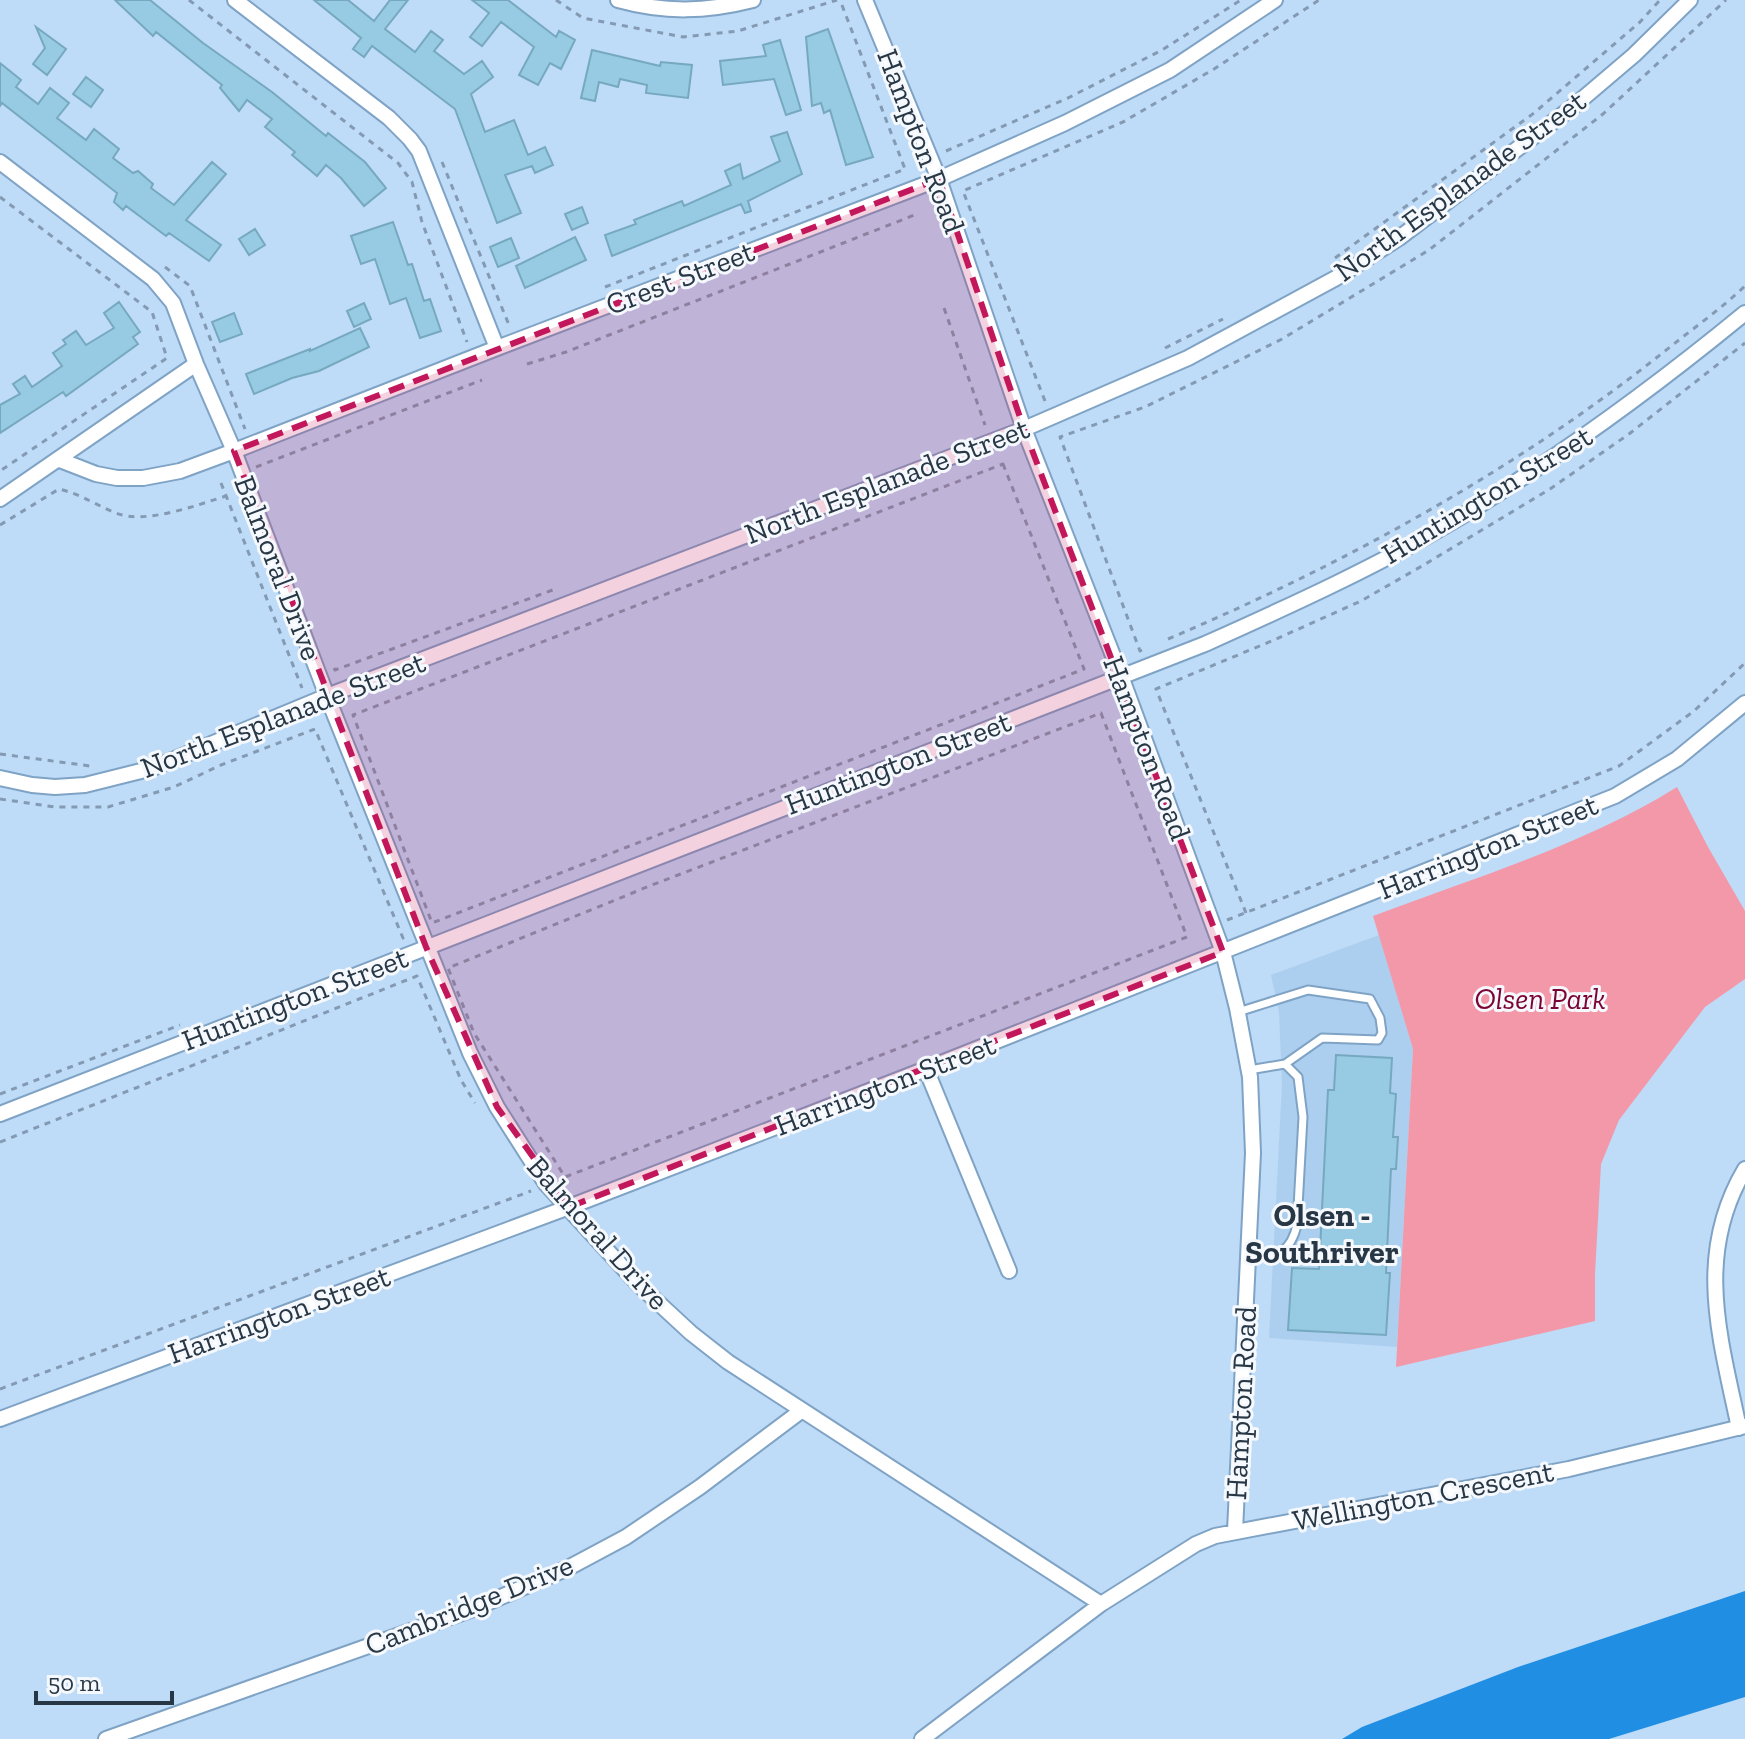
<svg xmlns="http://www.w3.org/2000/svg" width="1745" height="1739" font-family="'Zilla Slab',serif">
<rect width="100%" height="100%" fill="#bedbf8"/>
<path fill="#adcfef" d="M1379,935l34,114 -16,298 -128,-9 13,-254 -3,-72 -8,-37z"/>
<path fill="#f398a9" d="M1677,787l31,60 37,64v68l-40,28 -86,113 -18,44 -6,110v47l-199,46 17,-318 -40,-133c103,-39 211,-71 304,-129z"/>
<path fill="#208ee2" d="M1745,1591v106l-136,42h-267l20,-12 156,-60z"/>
<path fill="#97cbe3" stroke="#76a9c0" stroke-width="2" d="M115,0h35l53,43 69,49 54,44 2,-3 37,29 21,26 -22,18 -23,-28 -15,-13 -9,11 -25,-21 3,-3 -30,-25 7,-8 -25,-19 -8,11 -19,-23 2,-3 -66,-53 -3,4z
M314,0h34l26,21 16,-21h18l-23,29 30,23 16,-21 12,9 -9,11 30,23 18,-13 11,16 -22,17 14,38 29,-12 14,35 17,-8 8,18 -18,8 -3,-7 -27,9 16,38 -24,10 -42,-114 -83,-63 -8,11 -11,-8 8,-11z
M472,0h36l48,37 3,-6 16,9 -14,29 -11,-6 -12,22 -19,-10 15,-28 -33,-25 -19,24 -12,-9 19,-24z
M36,27l30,22 -19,26 -14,-11 12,-16z
M828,29l45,128 -27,8 -16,-55 -6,3 -3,-10 -9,3 -6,-69z
M780,40l21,70 -15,5 -12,-36 -51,6 -3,-24 46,-5 -3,-11z
M592,50l68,16 1,-4 31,3 -4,33 -42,-5 1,-8 -27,-6 -2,8 -19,-5 -4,19 -14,-3z
M0,63l21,17 -5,7 22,17 12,-16 19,15 -12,15 29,22 8,-11 25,20 -6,9 20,15 5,-2 15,13 -2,4 23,17 38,-43 14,12 -40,46 35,25 -12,16 -40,-28 -3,3 -40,-30 -3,4 -9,-8 3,-9 -115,-90 -2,3z
M86,77l17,13 -12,17 -18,-13z
M787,132l15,42 -54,27 3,10 -6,2 -4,-9 -129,52 -7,-21 31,-11 -2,-4 48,-19 2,5 47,-21 -6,-14 15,-7 3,15 37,-18 -9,-24z
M582,207l6,16 -16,7 -7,-16z
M393,222l15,43 4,-1 12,37 6,-2 11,32 -21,7 -14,-40 -16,6 -15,-45 -14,5 -10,-28z
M255,229l10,16 -16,10 -10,-16z
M575,237l11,23 -61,28 -9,-22z
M511,238l8,20 -21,9 -8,-20z
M119,302l21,30 -7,5 5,7 -72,52 -3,-4 -63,41v-28l20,-11 -7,-10 12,-8 7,11 30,-21 -9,-13 13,-9 -3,-4 13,-9 10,14 28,-17 -10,-15z
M364,303l7,16 -17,8 -7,-16z
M234,313l8,21 -22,8 -8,-20z
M360,328l9,19 -50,24 -27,7 -38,16 -8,-20 64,-25v2z
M1336,1055l56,3 -2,35 6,1 -3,43h5l-2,32h-5l-5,104h4l-4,62 -98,-5 4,-62 27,1 9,-179h6z"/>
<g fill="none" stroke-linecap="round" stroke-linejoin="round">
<defs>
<path id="lane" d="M1238,1012l70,-22 62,9 10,19 2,15 -4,7 -56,-2 -37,26
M1248,1260c28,-5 42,-5 49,-35l6,-108 -5,-40 -13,-13 -36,6"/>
<path id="street" d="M235,0l154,118 21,21 9,12 78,197
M618,0c47,13 88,12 135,0
M865,0l74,179 85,250 97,247 102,276 14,56 13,69 3,76 -18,378
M0,162l153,117 20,24 23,61 38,87 93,245 143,357 27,54 49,77 92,100 53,49 37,29 373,242
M60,460l36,14 21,4h26l37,-7 54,-20 263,-103 442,-169 126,-56 105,-53 105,-70
M0,499l196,-135
M0,778l32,7 23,2 30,-2 68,-17 174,-72 697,-267 164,-71 148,-80 63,-40 175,-132 60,-51 56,-55
M926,1069l83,202
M0,1114l1205,-470c87,-39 175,-79 257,-128 100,-61 193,-129 283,-203
M0,1419l569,-212 357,-138 689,-273 62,-37 68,-56
M1739,1428c-19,-91 -45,-173 6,-259
M106,1739l367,-130 95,-41 58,-31 74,-50 101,-76
M922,1739l179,-135 95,-60 19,-8 354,-67 176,-43"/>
</defs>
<use href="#lane" stroke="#7fa3c5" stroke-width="11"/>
<use href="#street" stroke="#7fa3c5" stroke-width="18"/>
<path stroke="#839ab2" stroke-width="3" stroke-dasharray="6 6" stroke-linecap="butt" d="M189,0l209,163 14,19 10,40 45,120
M556,0l27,18 100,19 55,-6 99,-31
M946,151l122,-53 94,-48 79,-50
M442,162l67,163
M0,197l152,115 15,46 -167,113
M1335,258l199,-145 106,-91 20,-22
M165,267l25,19 55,143
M605,287l300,-118 -65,-169
M944,308l41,117
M1165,348l58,-29
M527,364l39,-12 351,-138
M1045,401l-82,-210 160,-69 91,-53 105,-69
M1003,464l81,205 -652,254 -79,-208z
M256,467l226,-87
M221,483l81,205
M0,525l59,-36c21,5 37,16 57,24 29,12 81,-8 110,-17
M1168,639c179,-76 350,-170 502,-292 25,-20 52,-39 75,-61
M1142,650l-2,1 -80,-214 85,-30 137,-68 147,-89 174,-136 123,-114
M334,668l1,2 223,-82
M1101,713l86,224 -622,240 -91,-144 -26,-65 204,-83z
M0,754l90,12
M0,799l55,8h53l66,-20 47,-22 94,-36 88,209 -3,1
M1246,913l-90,-224 118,-49 87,-39 61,-35 128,-77 79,-55 116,-91
M1227,920l392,-154 75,-55 51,-48
M0,1094l180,-69
M0,1142l417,-166 44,104 14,23
M0,1389l531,-198"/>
<use href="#lane" stroke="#fff" stroke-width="7"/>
<use href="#street" stroke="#fff" stroke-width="14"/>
</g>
<path fill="#c2185b" fill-opacity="0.2" stroke="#c2185b" stroke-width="6" stroke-dasharray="16 10" stroke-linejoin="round" d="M939,179l85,250 199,523 -654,255 -72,-100 -71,-160 -192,-496z"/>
<g text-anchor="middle" stroke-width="6" stroke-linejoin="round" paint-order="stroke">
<g font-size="30" fill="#283745" stroke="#f5f9fd">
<text transform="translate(921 141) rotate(69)" y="10">Hampton Road</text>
<text transform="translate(1460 186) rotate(-36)" y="10">North Esplanade Street</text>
<text transform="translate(680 278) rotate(-21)" y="10">Crest Street</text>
<text transform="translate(887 481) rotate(-21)" y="10">North Esplanade Street</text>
<text transform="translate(1487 495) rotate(-31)" y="10">Huntington Street</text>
<text transform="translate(278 568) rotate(69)" y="10">Balmoral Drive</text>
<text transform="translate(283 715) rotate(-21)" y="10">North Esplanade Street</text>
<text transform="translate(1147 748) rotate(69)" y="10">Hampton Road</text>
<text transform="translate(898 763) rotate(-21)" y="10">Huntington Street</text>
<text transform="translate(1488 847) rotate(-22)" y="10">Harrington Street</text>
<text transform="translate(295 999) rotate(-21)" y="10">Huntington Street</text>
<text transform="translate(885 1085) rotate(-21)" y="10">Harrington Street</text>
<text transform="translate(598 1233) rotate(48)" y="10">Balmoral Drive</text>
<text transform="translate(279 1315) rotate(-20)" y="10">Harrington Street</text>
<text transform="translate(1241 1403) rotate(-87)" y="10">Hampton Road</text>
<text transform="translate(1423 1496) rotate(-11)" y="10">Wellington Crescent</text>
<text transform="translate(469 1605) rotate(-22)" y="10">Cambridge Drive</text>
</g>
<g font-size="30" font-style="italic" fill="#7c0333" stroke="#f5f9fd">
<text x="1540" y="1009">Olsen Park</text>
</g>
<g font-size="32" font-weight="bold" fill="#283745" stroke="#f5f9fd">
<text x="1322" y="1226">Olsen -<tspan x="1322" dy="37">Southriver</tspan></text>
</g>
</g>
<path d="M36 1691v12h136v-12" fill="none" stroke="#283745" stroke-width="4"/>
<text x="48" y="1691" font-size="24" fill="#283745" stroke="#f5f9fd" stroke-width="6" paint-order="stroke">50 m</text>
</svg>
